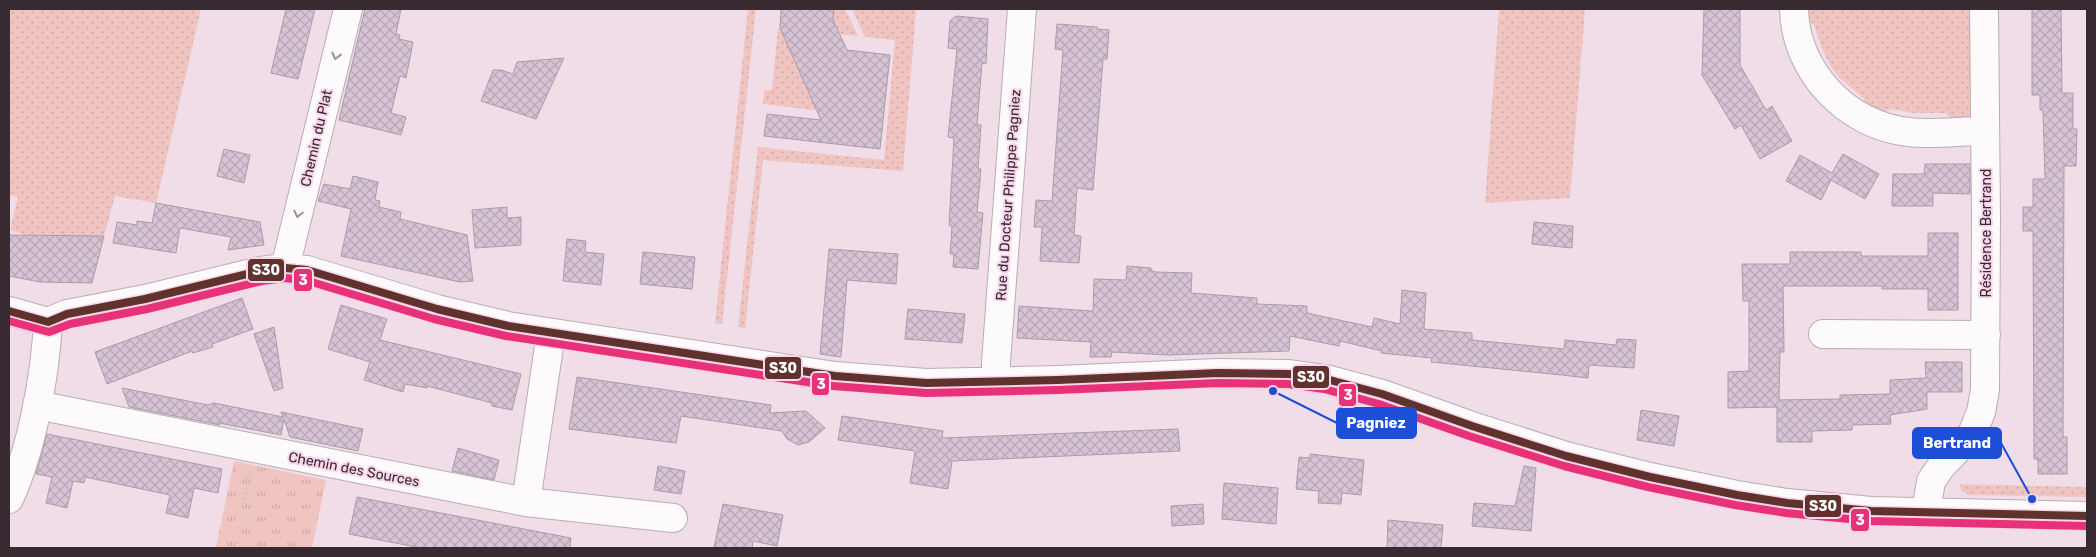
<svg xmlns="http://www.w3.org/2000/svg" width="2096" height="557" font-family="Rubik,sans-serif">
<defs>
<pattern id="grass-dots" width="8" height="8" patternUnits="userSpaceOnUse" patternTransform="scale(1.25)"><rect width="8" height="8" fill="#efc4c1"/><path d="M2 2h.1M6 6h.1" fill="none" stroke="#cea9a6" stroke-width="1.8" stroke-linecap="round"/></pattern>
<pattern id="park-tufts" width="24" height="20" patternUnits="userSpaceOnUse" patternTransform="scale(1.25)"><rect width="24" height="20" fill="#efc4c1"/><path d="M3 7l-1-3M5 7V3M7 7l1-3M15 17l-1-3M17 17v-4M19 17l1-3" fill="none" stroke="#cea9a6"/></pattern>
<pattern id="building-cross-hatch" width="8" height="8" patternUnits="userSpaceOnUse" patternTransform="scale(1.25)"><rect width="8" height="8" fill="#d6c3d5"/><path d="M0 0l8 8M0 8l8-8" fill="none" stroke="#b8a8b7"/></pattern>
</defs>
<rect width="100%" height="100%" fill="#f0dde7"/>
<path fill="url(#grass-dots)" d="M9,9h192l-45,194 -41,-7 -11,40h-74l-20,-6 8,-33 -9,-2z
M748,9h8l-34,315 -7,-1z
M834,9h11l13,27 -19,-2 -6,-14z
M852,9h64l-13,162 -140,-11 -18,168 -7,-1 20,-180 126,13 11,-120 -30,-3z
M1499,9h86l-15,189 -85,5z
M1804,9h171l-2,107 -17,6 -11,-9h-32l-23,-4 -13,6 -8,-4c-6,-20 -17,-20 -30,-34 -13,-15 -20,-35 -25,-53l-9,-5z
M778,29l18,2 -12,6 24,54 22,21 -67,-8 1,-14h8z
M1959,484l128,3v10l-119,-2 -6,-4z"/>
<path fill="url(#park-tufts)" d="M234,461l92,19 -14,68h-96z"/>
<path fill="url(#building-cross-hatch)" stroke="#a99da6" d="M286,9h29l-17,70 -27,-6z
M365,9h36l-5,25 4,1 -1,4 14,3 -7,36 -6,-2 -9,37 15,4 -5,18 -62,-15z
M781,9h53l-1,11 14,30 43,5 -10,94 -116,-13 3,-22 54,6 -41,-92z
M1704,9h36v56l26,45 6,-4 20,35 -32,18 -19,-34 -6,4 -33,-54z
M2032,9h29l1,84h11v36h4l-1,37h-12l-1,271h4v37h-29v-15h-4l-1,-228h-10v-24h10v-28h12l-2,-69h-3v-15h-8z
M956,16l32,3 -2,45 -4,-1 -5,62h4l-3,44h3l-4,43 6,1 -5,56 -25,-2 1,-13h-4l2,-28 -3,-1 5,-87 -6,-1 9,-88 -9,-1 2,-27z
M1057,24l40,3v2l12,1 -2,29h-4l-10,131 -16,-2 -3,47 7,1 -2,27 -39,-2 2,-34h-8l2,-27 16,1 11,-151 -8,-1z
M564,58l-28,61 -55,-18 12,-31h8l12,4 4,-12z
M224,149l26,6 -6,28 -27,-7z
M1843,154l36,20 -14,25 -34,-19 -10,20 -35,-19 14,-26 32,18z
M1925,164h45v30l-37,-1v13h-41l1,-32h31z
M353,176l25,6 -3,18 5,1 -1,6 22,5 -1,7 67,16 6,46 -13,1 -119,-26 10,-47 -33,-8 6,-17 26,5z
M156,203l104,19 4,23 -36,5 3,-13 -51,-9 -4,25 -63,-10 4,-21 20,3v-4l15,2z
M507,207v11l14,-1v28l-46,3 -3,-38z
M1534,222l39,4 -1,22 -40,-4z
M1928,233h30v77h-30v-21h-46v-3h-99l1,66h-4l-1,48 61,-1v-4l50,-1v-14l36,-2 -1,-16h37v30h-35v17l-37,6 1,9 -39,1v5l-40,1v11h-35v-35l-49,1v-36l21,-1v-70h-6l-1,-37h48v-12h71v4h67z
M9,235l95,1 -12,47 -52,-1 -31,-6z
M567,239l19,2 -1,11 19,2 -3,31 -38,-4z
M829,249l69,5 -2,30 -49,-4 -6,77 -21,-3z
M643,252l52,5 -3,32 -52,-5z
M1127,266l24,2v2l4,2 37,1 -1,20 66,5v6l50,2v7l65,14 2,-9 26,6 2,-34 24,3 -2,36 48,4v7l92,9 1,-9 51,5 1,-6 19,1 -2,28 -45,-3 -1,13 -26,-3 -131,-13 1,-4 -51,-5 1,-2 -42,-10 -1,5 -49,-10 -1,15 -121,4 -56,-3 -1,5h-21l1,-15 -74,-4 2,-32 74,5 1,-32 32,1z
M242,298l11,31 -41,15 1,3 -20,6 -1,-2 -85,33 -12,-32z
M341,305l46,14 -7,21 141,34 -9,36 -20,-4v-3l-65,-17v2l-22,-4 -2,8 -39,-12 6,-18 -42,-13z
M908,309l57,5 -3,29 -57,-4z
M274,327l9,61 -9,3 -20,-57z
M577,377l194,28 -1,8 36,-2 19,17 -16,14 -11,3 -11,-6 -5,-8 -101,-15 -5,27 -107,-14z
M122,388l86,17 6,-2 69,14 -2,-5 82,17 -5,22 -68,-14 -6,-18 -3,16 -62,-12 1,2 -91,-18z
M1641,410l38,6 -5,30 -37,-6z
M842,416l101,15 -1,7 236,-9 2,22 -228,10 -4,28 -38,-6 5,-32 -77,-11z
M47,434l175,35 -4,24 -24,-5 -6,30 -22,-5 4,-18 -85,-18 -1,6 -11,-2 -6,27 -21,-5 6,-26 -16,-3z
M458,448l41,12 -5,20 -42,-9z
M1310,454l54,6 -3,35 -19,-2 -1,11 -23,-1 1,-12 -23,-2 3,-32 11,1z
M658,466l27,5 -4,23 -27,-4z
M1524,466l12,2 -5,63 -59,-5 2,-23 41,3z
M1224,483l54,5 -2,36 -54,-5z
M357,497l214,41 -1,10h-149l-72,-14z
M723,504l60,11 -6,31 -24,-5 -1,7h-38z
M1203,504l1,20 -32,2 -1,-20z
M1388,520l55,5 -2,23h-54z"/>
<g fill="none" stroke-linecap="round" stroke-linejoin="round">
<defs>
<path id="minor" d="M1794,9c1,62 53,117 115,123 24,3 51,-1 76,-1
M285,268l63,-259
M9,311l39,11 19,-8 78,-15 115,-28 25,-3 22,2 130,39 71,17 327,50 91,7 132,-3 160,-7 71,1 37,5 56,15 90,32 94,30 84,21 87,18 50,8 84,8 216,5
M1823,334l163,1
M996,382v-20l26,-353
M37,405l489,97 147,16
M9,499c23,-50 36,-122 39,-177
M526,502l25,-169
M1926,512l5,-31 9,-13 32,-34 9,-22 4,-22 1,-173 -2,-208"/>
</defs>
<use href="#minor" stroke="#bbacb4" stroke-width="30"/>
<path stroke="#cac3c6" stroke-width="3" stroke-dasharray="1 4" stroke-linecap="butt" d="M237,548l13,-76"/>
<use href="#minor" stroke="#fdfafb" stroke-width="28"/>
<defs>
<path id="bus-1" d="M9,311l39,11 19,-8 78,-15 115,-28 25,-3 22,2 130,39 71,17 327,50 91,7 132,-3 160,-7 71,1 37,5 56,15 90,32 94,30 84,21 87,18 50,8 84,8 216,5"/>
<path id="bus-2" d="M9,321l40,11 21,-8 77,-15 115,-28 23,-3 20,2 129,39 72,17 327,50 93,7 132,-3 160,-7 70,1 36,5 55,15 90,32 95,30 84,21 87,18 51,8 84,8 217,5"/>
</defs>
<use href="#bus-1" stroke="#f8d5e8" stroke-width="11"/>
<use href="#bus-2" stroke="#f8d5e8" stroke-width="11"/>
<use href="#bus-1" stroke="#60322d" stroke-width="8"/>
<use href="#bus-2" stroke="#e73178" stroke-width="8"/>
</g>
<defs><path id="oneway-chevron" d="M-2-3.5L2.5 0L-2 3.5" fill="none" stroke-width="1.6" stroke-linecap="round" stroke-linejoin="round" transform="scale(1.25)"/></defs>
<g stroke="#9a9296">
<use href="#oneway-chevron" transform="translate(336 56) rotate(104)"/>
<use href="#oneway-chevron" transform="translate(298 214) rotate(103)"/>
</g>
<g text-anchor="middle" stroke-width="4" stroke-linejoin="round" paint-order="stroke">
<g font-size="14" fill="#372a31" stroke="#f8d5e8">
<text transform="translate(316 138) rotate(-77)" y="5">Chemin du Plat</text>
<text transform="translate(1008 195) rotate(-86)" y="5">Rue du Docteur Philippe Pagniez</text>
<text transform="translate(1986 233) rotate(-90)" y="5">Résidence Bertrand</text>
<text transform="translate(354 469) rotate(11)" y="5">Chemin des Sources</text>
</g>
</g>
<path fill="none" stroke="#1d4ed8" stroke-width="2" d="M1273 391L1337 423M2032 499L2001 443"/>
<g fill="#1d4ed8" stroke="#f8d5e8" stroke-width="2">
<circle cx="1273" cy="391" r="5"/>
<circle cx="2032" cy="499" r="5"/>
</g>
<g fill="#1d4ed8" stroke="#1d4ed8" stroke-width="2">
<rect x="1337" y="408" width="79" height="30" rx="5"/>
<rect x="1913" y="428" width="88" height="30" rx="5"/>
</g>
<g font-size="15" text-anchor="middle" font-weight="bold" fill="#fff">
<text x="1376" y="428">Pagniez</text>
<text x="1957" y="448">Bertrand</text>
</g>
<g stroke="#f8d5e8" stroke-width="2">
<rect x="247" y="258" width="38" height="24" rx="5" fill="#60322d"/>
<rect x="293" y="268" width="20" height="24" rx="5" fill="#e73178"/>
<rect x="764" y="356" width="38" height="24" rx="5" fill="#60322d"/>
<rect x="1292" y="365" width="38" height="24" rx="5" fill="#60322d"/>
<rect x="811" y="372" width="19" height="24" rx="5" fill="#e73178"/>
<rect x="1338" y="383" width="19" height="24" rx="5" fill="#e73178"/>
<rect x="1804" y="494" width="38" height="24" rx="5" fill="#60322d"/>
<rect x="1850" y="508" width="20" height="24" rx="5" fill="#e73178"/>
</g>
<g font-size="14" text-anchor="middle" font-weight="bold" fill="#fff">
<text x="266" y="275">S30</text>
<text x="303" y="285">3</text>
<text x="783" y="373">S30</text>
<text x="1311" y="382">S30</text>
<text x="821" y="389">3</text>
<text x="1348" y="400">3</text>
<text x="1823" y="511">S30</text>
<text x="1860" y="525">3</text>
</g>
<rect width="2096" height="557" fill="none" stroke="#372a31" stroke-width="20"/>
</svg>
